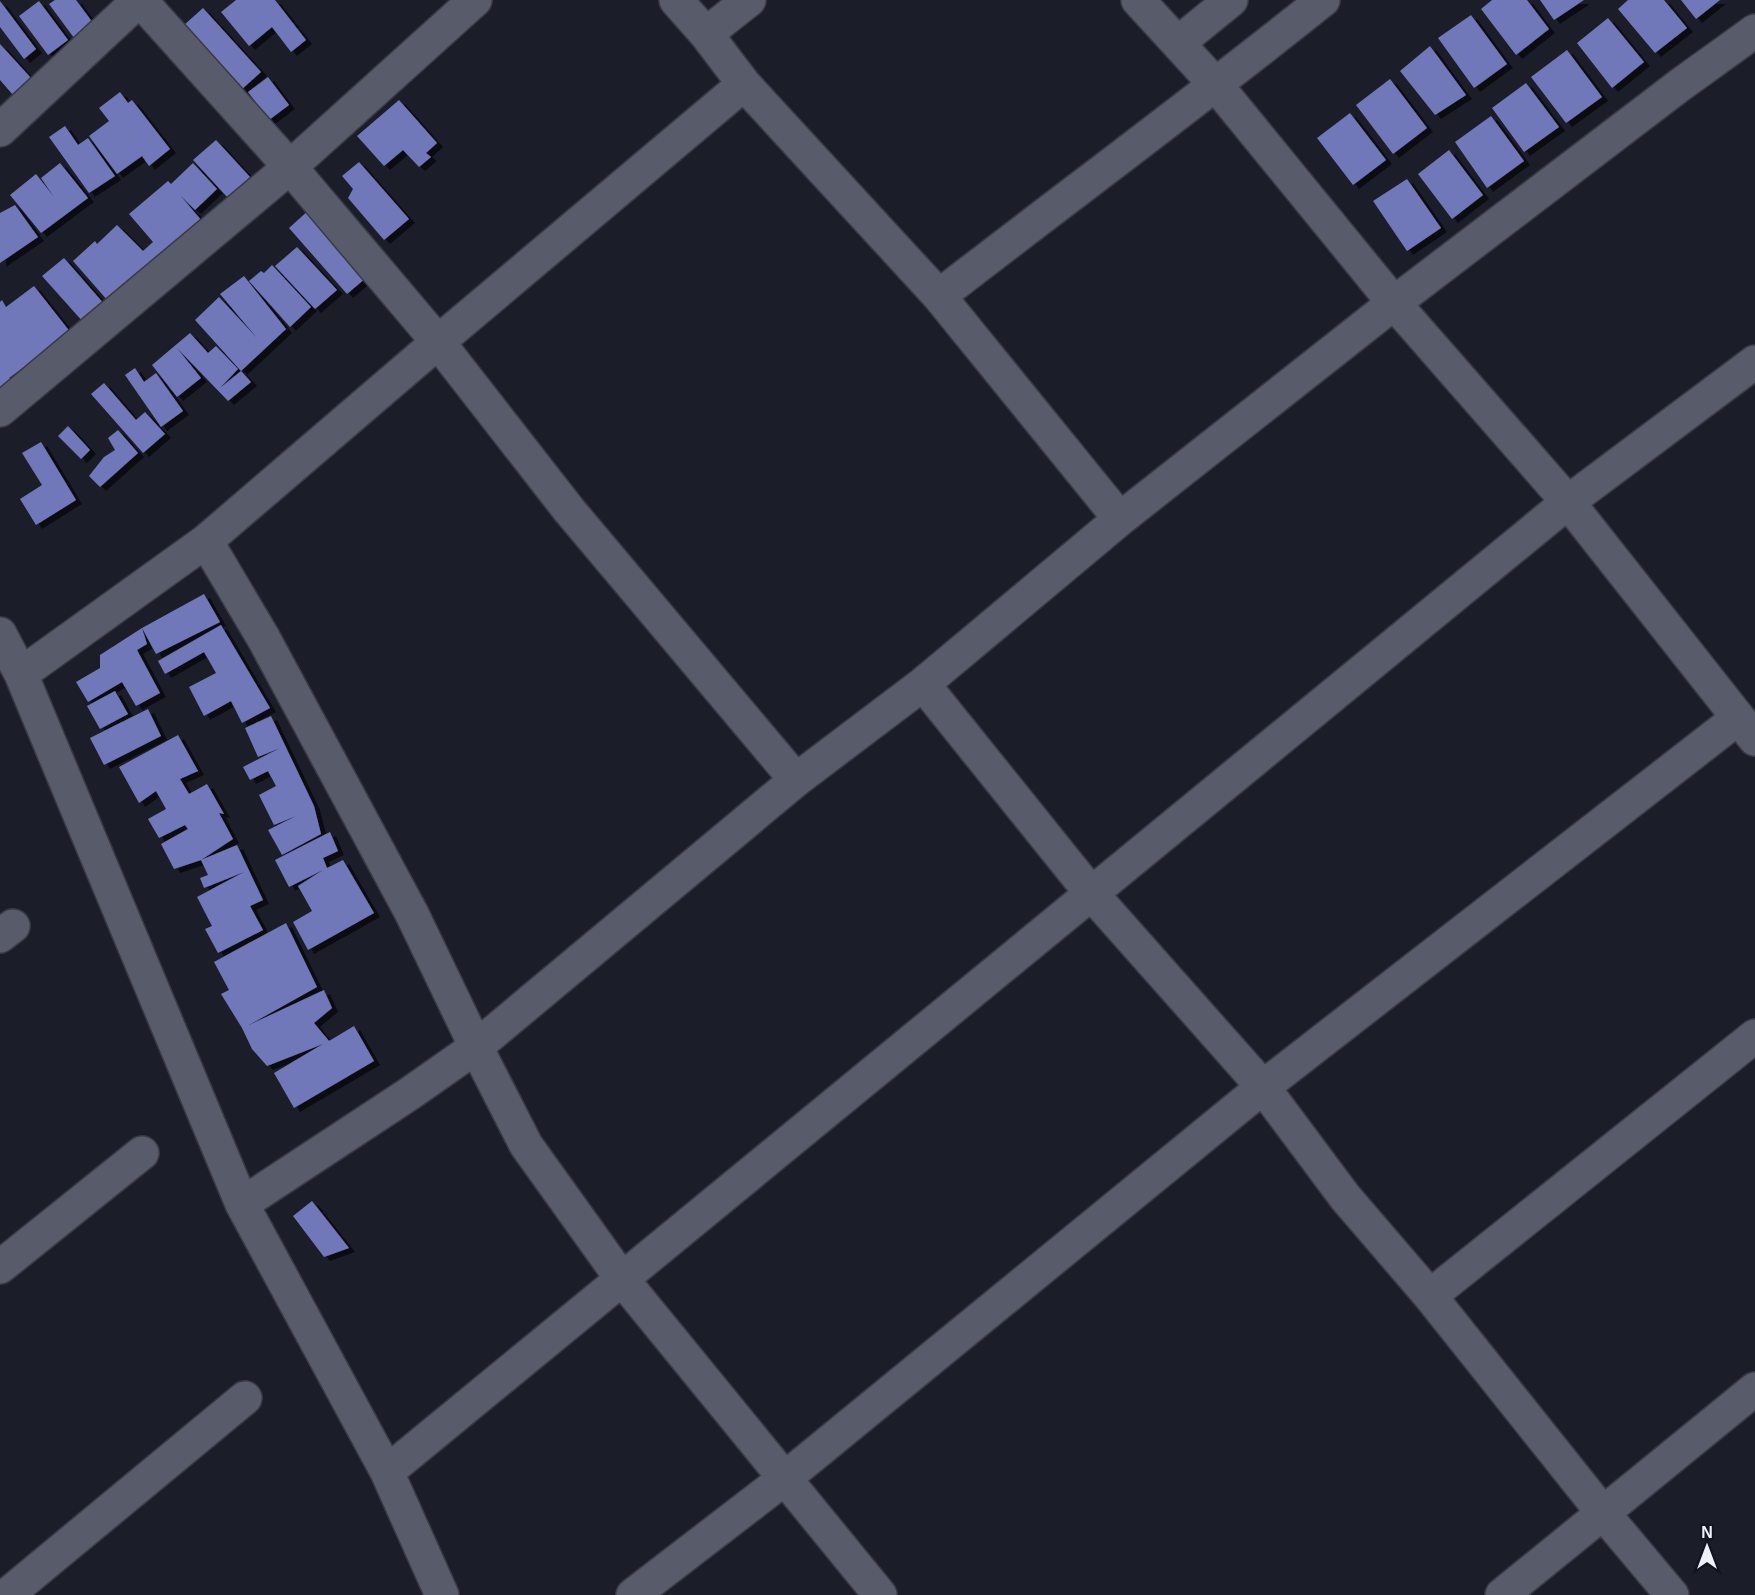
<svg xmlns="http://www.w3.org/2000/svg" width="1755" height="1595" font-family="Helvetica,sans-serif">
<defs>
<filter id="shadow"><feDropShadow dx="6" dy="4" stdDeviation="0" flood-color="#0009"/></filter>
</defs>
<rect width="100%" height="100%" fill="#1b1d29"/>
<path fill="#7178ba" filter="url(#shadow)" d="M55,0h21l20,27 -19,15 -28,-38z
M236,0h39l31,40 -15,12 -19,-25 -23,19 -28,-34z
M1492,0h35l22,29 -33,26 -35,-46z
M1540,0h44l-30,20z
M1628,0h36l23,28 -32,25 -37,-44z
M1681,0h39l-24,19z
M0,1l36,48 -12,10 -24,-32z
M39,1l29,39 -20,15 -29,-39z
M203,8l58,64 -20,18 -58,-64z
M1471,15l36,49 -33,24 -36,-50z
M1608,18l36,44 -32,26 -35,-45z
M0,44l31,34 -18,17 -13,-15z
M1430,46l36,49 -31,20 -35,-44z
M1567,50l35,47 -36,26 -35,-46z
M268,77l21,28 -20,15 -21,-28z
M1390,79l37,49 -34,26 -37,-49z
M1526,83l33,44 -35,25 -32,-44z
M120,92l8,11 4,-3 38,49 -21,17 -7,-10 -25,18 -28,-38 20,-15 -10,-13z
M399,100l38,43 -11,10 5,4 -12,10 -16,-17 -19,16 -27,-30z
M1350,113l36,47 -33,25 -36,-47z
M1491,116l33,45 -37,27 -32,-46z
M65,126l13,19 10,-7 27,38 -26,17 -40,-56z
M216,140l34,37 -22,21 -35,-38z
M1449,150l34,45 -31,24 -34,-45z
M359,162l50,57 -25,21 -36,-42 5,-9 -11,-13z
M60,163l28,35 -47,35 -31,-38 26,-21 18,23 -13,-19z
M193,163l24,26 -22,21 -15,-15 27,32 -92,82 -42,-48 22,-20 2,3 20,-19 26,26 10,-9 -24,-28 39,-33 3,3z
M1407,179l34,49 -34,23 -34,-50z
M15,205l23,32 -38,26v-50z
M309,210l58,67 -20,17 -58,-66z
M297,247l40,43 -22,19 -40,-43z
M64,258l41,47 -21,18 -42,-47z
M272,265l39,42 -21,20 -41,-46 12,-10 3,2z
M244,276l42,53 -45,42 -46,-51 24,-23 38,41 -37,-44z
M34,286l37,47 -62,45 8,6 -17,9v-91l2,-2 4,7z
M190,333l18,20 8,-7 22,23 -18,19 21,-17 10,11 -23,19 -51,-53 24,30 -24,19 -25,-32z
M135,368l9,14 12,-9 27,38 -22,16 -36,-52z
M104,383l32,37 9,-8 20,22 -22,19 -52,-59z
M68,426l22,24 -9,9 -23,-23z
M118,430l20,23 -38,34 -11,-11 15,-19 11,-7 -7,-12z
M41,442l35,58 -40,25 -16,-26 22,-14 -20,-32z
M204,594l16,28 -64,32 -14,-26 5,16 -10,6 23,43 -24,13 -14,-24 -34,20 -12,-20 24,-14v-13l42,-27z
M221,625l49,83 -28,15 -11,-22 -27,15 -15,-29 27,-14 -12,-21 -39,22 -7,-13z
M115,691l13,23 -28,15 -13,-23z
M148,709l13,27 -57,29 -14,-27z
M271,716l43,90 7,28 -39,21 -14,-25 28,-14 -22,9 -15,-30 17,-9 -8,-15 -18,9 -7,-13 37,-19 -22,9 -13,-29z
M178,735l20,36 -18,8 9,15 18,-10 17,30 -5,-1 14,26 -32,21 -27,9 -13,-25 27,-15 -3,-4 -26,13 -11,-19 18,-10 -10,-18 -17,12 -20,-36z
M330,832l8,19 -15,7 4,10 16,-8 31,53 -66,37 -15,-28 19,-11 -14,-25 25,-16 -34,17 -14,-27z
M237,845l26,55 -13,6 13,24 -45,23 -13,-24 7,-3 -15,-29 47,-25 -40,16 -4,-10 8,-3 -7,-15z
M286,923l31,64 -68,38 75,-35 8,18 -18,15 15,18 25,-15 20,35 -80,47 -20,-35 49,-29 -56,22 -15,-17 -10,-21 -21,-34 8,-4 -15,-28z
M312,1201l37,47 -25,9 -31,-41z"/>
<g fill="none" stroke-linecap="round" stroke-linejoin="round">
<defs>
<path id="minor" d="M475,0l-185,167 148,175 131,168 227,270
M676,0l30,34 38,50 195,212 181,223
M1138,0l78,85 178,218 174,199 187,237
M706,34l43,-34
M1178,43l53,-43
M0,130l139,-130
M939,296c128,-99 258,-195 384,-296
M0,410l290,-243 -150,-167
M206,541l232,-199 306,-258
M0,634l21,40 221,530 145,268 55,123
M21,674l185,-133 58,98 148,275 64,133 -67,47 -167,110
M923,684l168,209 172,194 82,110 85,99 173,217 152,-124
M0,936l13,-10
M0,1267l142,-114
M1430,1296l325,-260
M387,1472l1181,-970 187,-140
M7,1595l238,-197
M633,1595l151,-116 479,-392 475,-369
M880,1595l-258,-316 -96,-134 -50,-98 320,-267 127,-96 197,-165 274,-216 286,-218 75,-54
M1502,1595l101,-82 69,82"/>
</defs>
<use href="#minor" stroke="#393a45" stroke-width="36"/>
<use href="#minor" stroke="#585b69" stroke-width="33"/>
</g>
<g transform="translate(1707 1547)" stroke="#121420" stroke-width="4.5" paint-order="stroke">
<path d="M0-4.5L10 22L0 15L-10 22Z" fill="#eff1f9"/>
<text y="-9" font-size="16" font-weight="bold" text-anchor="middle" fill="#eff1f9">N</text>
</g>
</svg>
